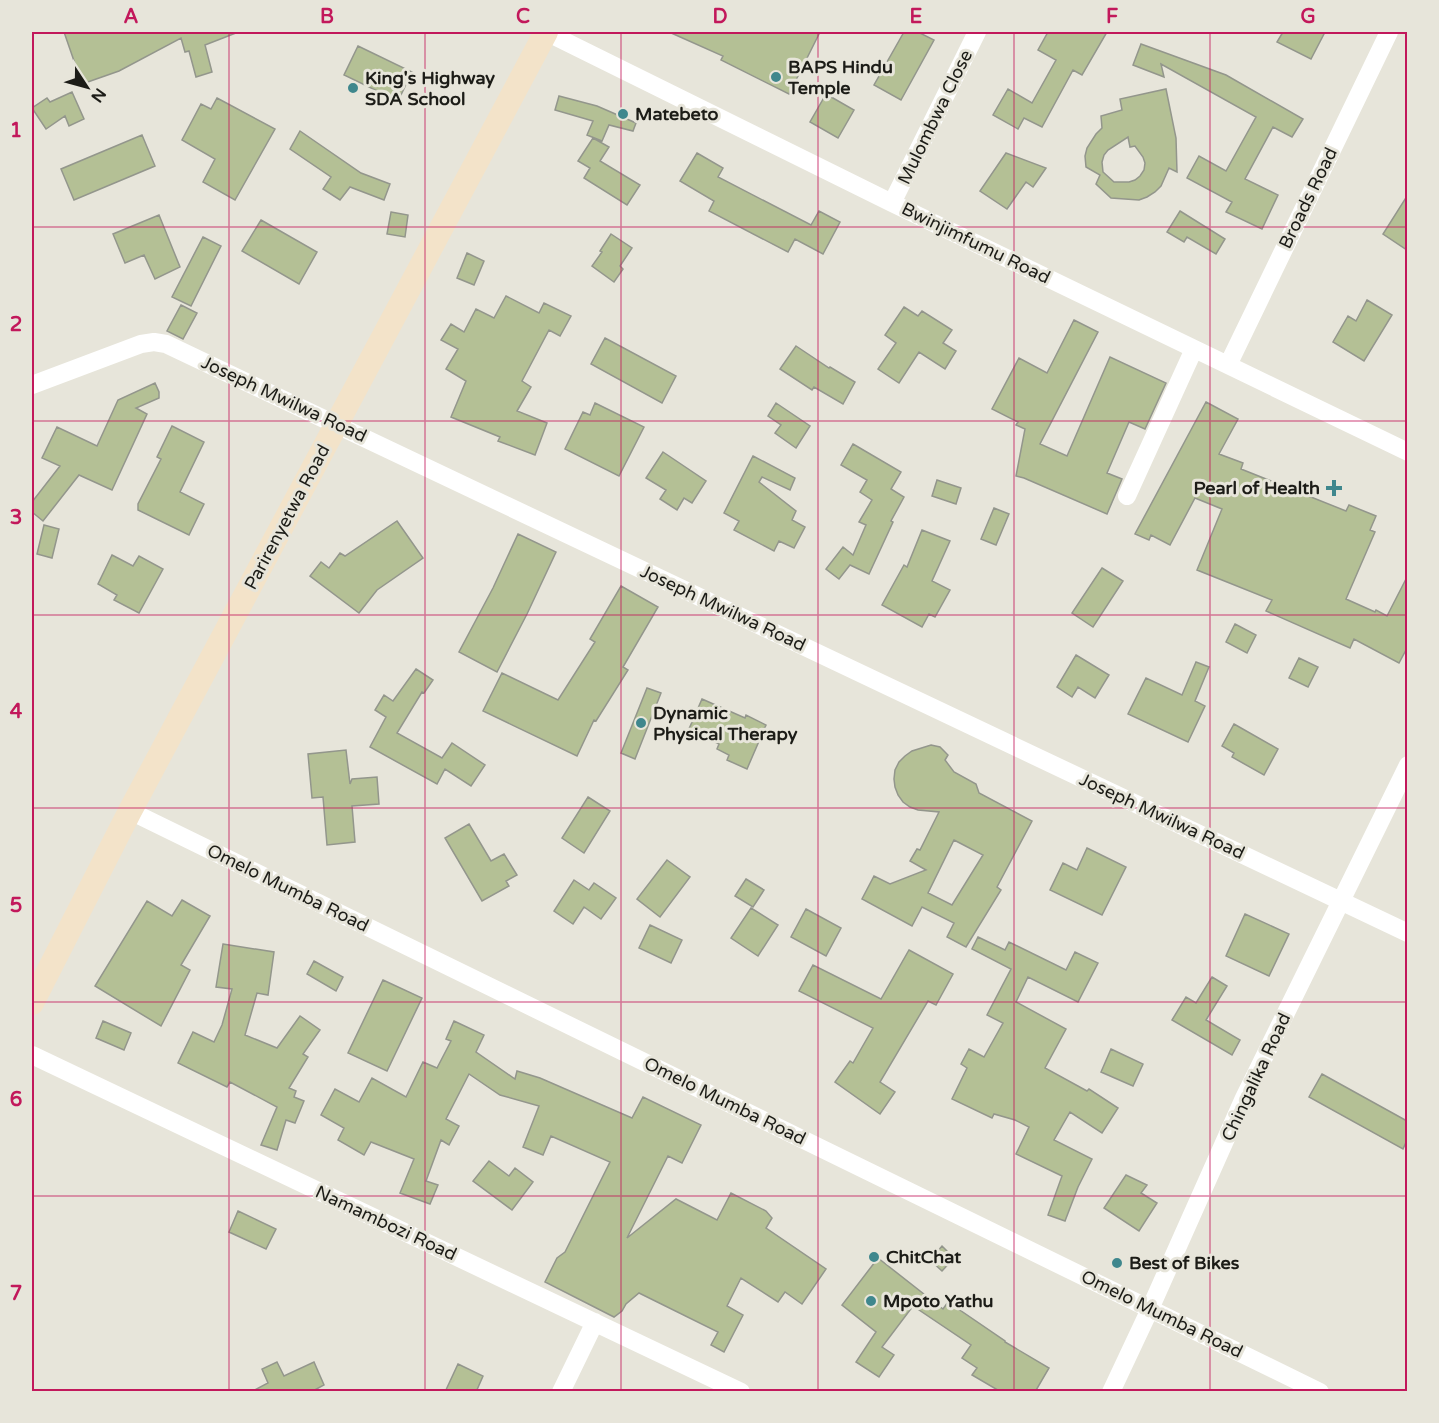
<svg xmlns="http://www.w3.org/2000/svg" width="1439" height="1423" font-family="'Varela Round',sans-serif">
<rect width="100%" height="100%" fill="#e7e5da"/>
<path fill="#b4c095" stroke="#93968c" stroke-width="1.5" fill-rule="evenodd" d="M64,32h171l1,1 -31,12 7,27 -16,5 -7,-26 -4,1 -4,-14 -62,33 -37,13z
M669,32h151l-31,62 -68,-34 2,-4z
M904,32h14l16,8 -33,60 -27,-15z
M1048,32h59l-25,43 -9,-5 -31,57 -18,-9 -6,11 -25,-14 15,-26 24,14 24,-43 -18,-10z
M1283,32h42l-14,27 -34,-17z
M1141,44l85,31 77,44 -11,18 -19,-10 -28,52 33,16 -16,34 -36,-17 6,-10 -45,-24 12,-22 27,15 30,-54 -95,-53 3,13 -31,-12z
M358,46l54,26 -14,29 -54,-26z
M1166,89l10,49 1,34 -8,-4 -8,18 -6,6 -8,5 -8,3 -28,-2 -15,-14 4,-9 -14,-8 -1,-11 2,-8 9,-14 6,-6 -1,-12 21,-6 -2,-11zM1128,137l2,10 5,-1 8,11 2,6 -1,7 -4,6 -5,4 -6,2h-15l-11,-10 -1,-10 2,-7 4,-5z
M72,92l12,27 -15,7 -4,-10 -19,13 -14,-21 15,-10 3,4z
M826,94l28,16 -16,28 -28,-16z
M559,96l38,10 39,17 -3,8 -24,-6 -7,16 -15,-6 6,-14 -38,-11z
M217,98l58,31 -40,71 -32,-18 12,-23 -33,-19 19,-36 10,5z
M300,131l61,42 29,11 -6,16 -34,-13 -10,13 -17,-11 8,-12 -41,-28z
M142,135l13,31 -81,34 -13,-31z
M593,138l16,9 -9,14 40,24 -13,20 -43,-27 6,-10 -12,-7z
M697,153l26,15 -5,9 93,48 8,-14 21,11 -17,32 -28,-15 -7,13 -79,-41 5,-10 -34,-20z
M1006,153l40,15 -13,19 -7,-5 -19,27 -27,-18z
M1407,196v54l-24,-16z
M1180,211l45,28 -9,15 -29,-17 -3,5 -17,-10z
M391,212l17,3 -3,22 -18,-3z
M159,215l21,52 -25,12 -11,-24 -19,8 -12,-29z
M261,220l56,32 -18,32 -57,-33z
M611,234l21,14 -12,18 3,3 -9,13 -22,-16 10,-14 -2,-1z
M203,237l18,9 -30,60 -19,-9z
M467,253l17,8 -10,24 -17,-7z
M506,296l33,17 5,-10 27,13 -11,20 -11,-6 -27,51 9,6 -14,24 30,12 -12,32 -37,-14 2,-4 -49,-20 15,-36 -20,-12 12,-20 -17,-9 10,-16 13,8 12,-23 18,9z
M1367,300l25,15 -28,46 -31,-19 15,-26 8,5z
M181,305l16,8 -14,26 -16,-8z
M904,307l14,9 4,-5 30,19 -9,13 13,8 -11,18 -26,-17 -20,31 -21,-14 18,-26 -11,-8z
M1074,320l24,12 -58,112 27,12 43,-99 56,26 -21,46 -16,-7 -22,51 15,6 -15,35 -83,-36 -8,-2 9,-47 -9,-4 2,-3 -26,-13 27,-51 28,15z
M605,338l71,38 -14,27 -71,-39z
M796,346l33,22 1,-1 25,15 -12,22 -29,-17 -2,3 -32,-21z
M155,383l4,9v6l-23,10 11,6 -35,76 -33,-15 -36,46 -11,-9v-10l28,-36 -18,-8 15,-31 40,19 21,-46z
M1206,402l32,17 -19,35 24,9 -2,6 105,42 3,-6 27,11 -6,14 5,2 -29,67 29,13 1,-2 11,6 20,-39v71l-8,15 -45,-24 -4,9 -84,-37 6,-11 -75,-30 25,-61 -27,-11 -25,47 -19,-10 -2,5 -14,-6z
M595,403l49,24 -25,49 -54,-27 18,-37 7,3z
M776,403l34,23 -14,22 -21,-15 6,-8 -13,-9z
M172,426l32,16 -24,50 24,12 -15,31 -51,-25v-6l23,-45 -4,-2z
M853,444l48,28 -10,17 13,8 -13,24 2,1 -24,52 -19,-9 -11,14 -13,-10 17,-22 10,8 13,-30 -7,-3 13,-22 -12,-8 7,-12 -26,-15z
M663,452l43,29 -14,22 -8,-5 -7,12 -17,-11 6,-9 -20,-12z
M753,456l42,22 -5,12 -28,-13 -3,5 37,29 -4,9 13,7 -11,21 -15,-7 -5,10 -40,-21 5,-9 -15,-8z
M937,480l24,8 -5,16 -24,-8z
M994,508l15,6 -13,31 -15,-6z
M397,521l26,37 -46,32 -18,23 -49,-37 11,-14 8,6 11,-15 5,3z
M44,525l15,4 -7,29 -15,-4z
M922,530l28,11 -18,40 18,9 -15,27 -6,-3 -7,13 -40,-22 22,-40 3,2z
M518,534l38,18 -29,62 -30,58 -38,-20 34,-64z
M112,555l21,11 6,-10 24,13 -24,44 -25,-13 3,-5 -19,-11z
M1102,568l21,13 -30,46 -21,-14z
M621,586l37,21 -35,60 5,3 -32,51 -2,-1 -17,36 -94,-45 19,-38 56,27 37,-58 -5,-3z
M1235,624l21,11 -9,18 -21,-11z
M1076,655l33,20 -14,23 -17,-11 -6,10 -15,-10z
M1299,658l19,9 -10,20 -19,-9z
M1196,662l13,5 -14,34 10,5 -17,36 -60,-28 18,-36 36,17z
M416,669l17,11 -9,13 -2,-1 -25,41 45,25 10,-15 33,22 -14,21 -26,-17 -8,15 -67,-37 16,-30 -11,-7 9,-15 9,6z
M647,688l14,5 -26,66 -14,-6z
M702,699l43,19 1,-3 20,10 -19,44 -20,-9 2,-5 -12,-6 2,-5 -30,-15z
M1234,724l44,25 -14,26 -32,-18 2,-4 -12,-7z
M931,745l9,2 8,8 -3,5 9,12 22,12 3,9 53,28 -35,66 4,3 -35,57 -19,-10 7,-14 -32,-16 -10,19 -50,-27 12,-23 16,8 36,-14 -16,-9 7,-12 3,1 19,-38 -21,-2 -8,-3 -7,-5 -5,-7 -3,-8 -1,-8 1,-9 4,-8 6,-6 7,-5zM954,840l29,15 -31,50 -24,-12z
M346,750l4,34 2,-5 25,-2 2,27 -27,2 3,36 -28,3 -4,-48 -11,1 -4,-44z
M588,797l22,14 -26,42 -22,-15z
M469,824l22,37 13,-7 13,21 -11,6 3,5 -27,15 -37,-63z
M1087,848l39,19 -24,48 -52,-25 13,-27 14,7z
M667,860l23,17 -30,40 -23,-18z
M746,879l18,11 -11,17 -18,-11z
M574,880l15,10 5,-7 22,15 -15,21 -17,-12 -11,17 -19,-13z
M182,900l28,16 -29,49 9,5 -29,56 -66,-40 52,-85 25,15z
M751,908l27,17 -20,31 -27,-18z
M806,909l35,19 -15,28 -35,-19z
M1245,914l44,20 -20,42 -43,-20z
M650,925l32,15 -11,23 -32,-15z
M978,937l27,13 4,-8 57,28 9,-18 23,11 -20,39 -50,-25 -12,25 50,27 -21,39 42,23 2,-2 29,19 -16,25 -32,-21 -16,28 38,19 -14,28 -13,34 -17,-6 14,-39 -46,-22 13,-27 -14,-7 -21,-6 -2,4 -40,-19 15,-31 -6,-4 8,-15 15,8 19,-34 -16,-8 24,-46 -39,-20z
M223,944l51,8 -6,43 -11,-2 -12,42 32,13 23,-32 20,14 -17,24 5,3 -19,31 7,3 -2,6 10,4 -9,22 -9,-3 -9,30 -16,-5 16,-38 -47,-25 -3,5 -49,-24 15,-31 21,10 8,-17 10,-36 -16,-2z
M909,950l44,24 -17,31 -8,-4 -48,81 15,10 -15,22 -45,-32 15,-21 3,2 20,-35 -74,-37 14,-26 68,34z
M314,961l29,16 -7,14 -29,-17z
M1212,977l15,9 -21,34 34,20 -8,15 -60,-35 14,-23 10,6z
M383,980l39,18 -35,73 -39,-18z
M103,1021l28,12 -7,17 -28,-12z
M454,1021l30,14 -8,17 39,27 2,-8 23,7 92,40 11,-21 58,28 -19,38 -14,-7 -41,82 49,-39 41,21 14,-27 35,18 6,7 -6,10 60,41 -24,35 -17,-12 -7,10 -37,-24 -14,28 16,9 -19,37 -13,-7 7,-13 -79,-39 -13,11 -4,7 -8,6 -69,-35 12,-24 8,-6 45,-90 -59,-26 -8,19 -20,-8 16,-41 -39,-11 -31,-21 -23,45 13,7 -10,19 -8,-5 -15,41 12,4 -8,19 -30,-11 14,-34 -43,-17 -7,13 -26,-15 6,-12 -23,-13 14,-26 24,13 13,-24 34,19 17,-35 14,6 14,-27 -5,-2z
M1111,1049l32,15 -10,22 -32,-14z
M1322,1074l85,47v19l-4,9 -94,-52z
M489,1161l20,15 6,-8 18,14 -21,28 -39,-29z
M1126,1175l21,10 -6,8 16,10 -18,28 -35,-23z
M238,1211l38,18 -10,20 -37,-17z
M942,1246l12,12 -12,13 -12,-11z
M878,1258l65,51 5,-7 57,39v1l44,26 -14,24h-34l-29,-17 5,-7 -15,-10 9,-13 -58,-39 -31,41 12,8 -15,22 -23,-15 20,-30 -34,-27z
M277,1362l7,14 30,-14 10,23 -13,7h-60l17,-9 -6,-14z
M458,1364l25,12 -7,16h-31z"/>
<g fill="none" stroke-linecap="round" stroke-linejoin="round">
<path stroke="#fff" stroke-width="18" d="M546,32l346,171 516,249
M892,203l85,-171
M1228,365l161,-333
M32,385l109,-41 13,-2 12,2 1242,589
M1127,496l67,-147
M130,811l1190,581
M32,1055l709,337
M561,1392l34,-70
M1111,1392l39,-83 94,-211 164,-333"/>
<path stroke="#f3e3c9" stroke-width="24" d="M32,1003l98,-192 416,-779"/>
</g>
<path fill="none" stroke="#c2185b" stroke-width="1.5" stroke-opacity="0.55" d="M229,32v1360M425,32v1360M621,32v1360M818,32v1360M1014,32v1360M1210,32v1360M32,227h1376M32,421h1376M32,615h1376M32,808h1376M32,1002h1376M32,1196h1376"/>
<g fill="#3f878d" stroke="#e7e5da" stroke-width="2">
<circle cx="776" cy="77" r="6"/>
<circle cx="353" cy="88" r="6"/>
<circle cx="623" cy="114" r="6"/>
<path d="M1331 479h6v6h6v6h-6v6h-6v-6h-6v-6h6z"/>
<circle cx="641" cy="723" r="6"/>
<circle cx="874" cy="1257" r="6"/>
<circle cx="1117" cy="1263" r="6"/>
<circle cx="871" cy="1301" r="6"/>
</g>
<g text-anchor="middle" stroke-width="6" stroke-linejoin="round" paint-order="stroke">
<g font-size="18" font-weight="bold" fill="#1c1c17" stroke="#e7e5da" text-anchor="start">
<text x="788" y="73">BAPS Hindu<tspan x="788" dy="21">Temple</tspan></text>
<text x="365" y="84">King's Highway<tspan x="365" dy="21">SDA School</tspan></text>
<text x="635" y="120">Matebeto</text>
<text x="1320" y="494" text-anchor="end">Pearl of Health</text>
<text x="653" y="719">Dynamic<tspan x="653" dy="21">Physical Therapy</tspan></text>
<text x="886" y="1263">ChitChat</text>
<text x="1129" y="1269">Best of Bikes</text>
<text x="883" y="1307">Mpoto Yathu</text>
</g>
<g font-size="18" fill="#1c1c17" stroke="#e7e5da">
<text transform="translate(935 117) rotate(-64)" y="6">Mulombwa Close</text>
<text transform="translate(1308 198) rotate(-64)" y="6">Broads Road</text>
<text transform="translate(976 243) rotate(26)" y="6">Bwinjimfumu Road</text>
<text transform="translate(284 399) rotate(25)" y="6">Joseph Mwilwa Road</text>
<text transform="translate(287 517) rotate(-62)" y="6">Parirenyetwa Road</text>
<text transform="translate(723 608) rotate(25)" y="6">Joseph Mwilwa Road</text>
<text transform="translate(1162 816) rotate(25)" y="6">Joseph Mwilwa Road</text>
<text transform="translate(288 888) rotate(26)" y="6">Omelo Mumba Road</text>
<text transform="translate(1256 1077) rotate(-65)" y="6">Chingalika Road</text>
<text transform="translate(725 1101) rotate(26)" y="6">Omelo Mumba Road</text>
<text transform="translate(386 1223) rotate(25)" y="6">Namambozi Road</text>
<text transform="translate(1162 1314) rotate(26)" y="6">Omelo Mumba Road</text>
</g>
</g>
<rect width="1439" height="1423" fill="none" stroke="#e7e5da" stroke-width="66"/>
<g transform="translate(87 87) rotate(126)" stroke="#e7e5da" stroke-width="4.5" paint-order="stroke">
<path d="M0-4.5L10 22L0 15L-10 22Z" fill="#1c1c17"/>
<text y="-9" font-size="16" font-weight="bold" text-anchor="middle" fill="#1c1c17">N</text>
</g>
<rect x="33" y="33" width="1373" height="1357" fill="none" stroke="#c2185b" stroke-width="2"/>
<g font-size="20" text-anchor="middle" font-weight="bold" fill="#c2185b">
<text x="131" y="23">A</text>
<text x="327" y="23">B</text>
<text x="523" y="23">C</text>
<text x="720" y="23">D</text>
<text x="916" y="23">E</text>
<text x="1112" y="23">F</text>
<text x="1308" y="23">G</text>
<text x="16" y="137">1</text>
<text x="16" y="331">2</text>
<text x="16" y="524">3</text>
<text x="16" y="718">4</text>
<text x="16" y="912">5</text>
<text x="16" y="1106">6</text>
<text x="16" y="1300">7</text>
</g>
</svg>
